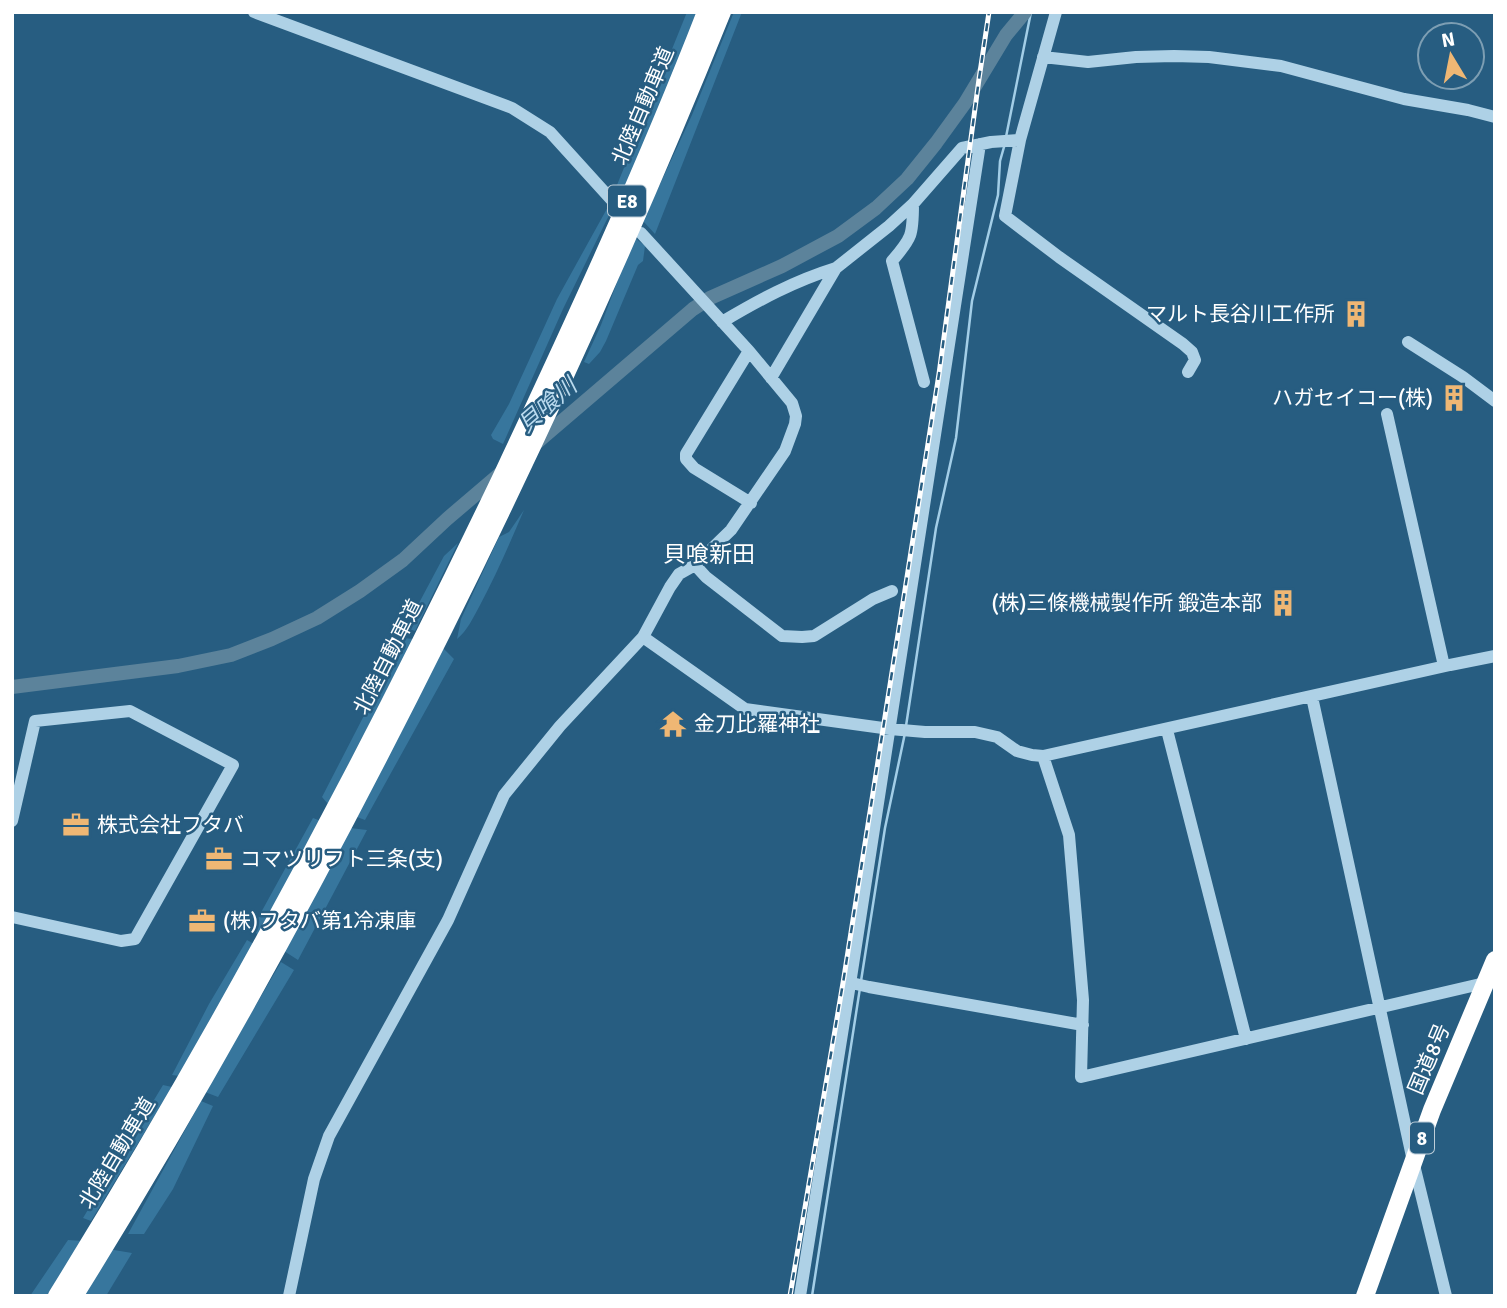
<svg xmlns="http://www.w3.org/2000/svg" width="1507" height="1308" font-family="Signika,'Noto Sans JP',sans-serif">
<rect width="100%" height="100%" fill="#275d81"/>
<path fill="#37769d" d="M687,12h11l-76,184 -7,-6z
M734,12h8l-87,222 -12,-13 49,-106z
M609,205h5l-51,104 -60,135 -10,-5 -2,-4 18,-31 48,-105z
M634,237l11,9 -2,15 -5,4 -32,76 -6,11 -11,12 -5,-2 17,-37z
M524,510c-14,33 -28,65 -45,97 -6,11 -12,24 -22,32l4,-20 38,-82 10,-5z
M458,543l-43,88 -6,-2 2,-11 33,-62z
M404,638l9,1 -85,165 -6,-7z
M443,648l11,11 -89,161 -8,-3z
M313,818l8,3 -62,115 -7,-7z
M350,828l17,2 -69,130 -14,-9z
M247,940l7,4 -75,132 -7,-1 37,-71z
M281,962l13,8 -76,127 -13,-5z
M163,1085l9,2 -81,134 -8,-3z
M201,1101l12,5 -40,83 -29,45h-16z
M68,1240l15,1 -36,55h-17z
M108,1249l24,4 -26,43h-27z"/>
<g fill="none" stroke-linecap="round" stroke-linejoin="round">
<path stroke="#a3cee7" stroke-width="2.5" d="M1006,137l25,-125
M906,726l30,-198 20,-90 16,-137 26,-106 2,-34 4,-14
M861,981l24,-153 20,-95
M812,1296l48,-308"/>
<path stroke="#5c839b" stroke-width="14" d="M534,445l159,-136 17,-11 72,-32 56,-30 38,-28 31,-29 29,-36 29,-40 41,-68 19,-23
M12,687l166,-21 53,-11 41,-16 45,-21 43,-27 43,-31 44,-41 55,-47"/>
<path stroke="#aed1e6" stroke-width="12" d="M254,12l258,96 38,24 68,75
M1056,12l-36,128 -15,76 54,41 124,87 9,8 3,8 -7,12
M1043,57l45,5 48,-5 38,-1 35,1 72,9 123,33 64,11 27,7
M913,204c0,31 -1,34 -21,57l32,121
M722,322c37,-22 72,-41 114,-54
M1408,342l55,35 32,24
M749,351l-63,103v5l8,9 57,35
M771,378l65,-110 53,-42 24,-22 49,-56 29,-6 29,-2
M1387,414l57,252
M695,565l11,12 76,59 20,1 12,-1 59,-37 19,-8
M643,637l102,72 145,20 35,3h50l22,5 20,14 15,4 11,1 407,-91 45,-9
M1312,697l101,464 33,135
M1167,730l79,309
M1043,756l26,79 14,165 -2,77 408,-95
M12,821l23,-100 95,-10 103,54 -98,174 -14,2 -109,-24
M850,984h6l13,3 214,38
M289,1296l25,-117 15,-43 119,-216 56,-125 56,-69 83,-89 27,-50 9,-13 16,-9 36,-35 54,-79 10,-27 1,-8 -4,-13 -43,-52 -108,-118
M800,1296l50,-312 130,-840"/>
<path stroke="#fff" stroke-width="18" d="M57,1296c164,-265 311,-539 445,-820 72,-153 143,-307 204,-464
M74,1296c134,-215 255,-437 368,-664 101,-203 195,-409 280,-620
M1365,1296l67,-186 63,-150"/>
<defs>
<path id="rail" d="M790,1296l54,-319 95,-603 40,-295 10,-67"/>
</defs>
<use href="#rail" stroke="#fff" stroke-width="5"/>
<use href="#rail" stroke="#275d81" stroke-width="2.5" stroke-dasharray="8" stroke-linecap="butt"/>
</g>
<defs>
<symbol id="building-bare" viewBox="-9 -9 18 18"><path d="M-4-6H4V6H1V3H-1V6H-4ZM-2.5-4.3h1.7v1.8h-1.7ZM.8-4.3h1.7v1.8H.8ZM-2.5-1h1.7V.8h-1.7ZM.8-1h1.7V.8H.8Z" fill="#efb774" stroke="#275d81" stroke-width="2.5" paint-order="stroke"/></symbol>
<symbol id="temple-bare" viewBox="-9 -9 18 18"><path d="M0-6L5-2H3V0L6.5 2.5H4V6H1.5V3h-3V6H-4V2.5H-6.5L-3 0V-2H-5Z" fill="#efb774" stroke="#275d81" stroke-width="2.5" paint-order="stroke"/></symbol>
<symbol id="office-bare" viewBox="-9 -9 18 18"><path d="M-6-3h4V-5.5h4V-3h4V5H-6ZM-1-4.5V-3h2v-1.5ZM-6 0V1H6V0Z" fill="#efb774" stroke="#275d81" stroke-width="2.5" paint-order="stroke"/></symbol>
</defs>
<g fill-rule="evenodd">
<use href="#building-bare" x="1337" y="295" width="38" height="38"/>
<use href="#building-bare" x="1435" y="379" width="38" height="38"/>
<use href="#building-bare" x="1264" y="584" width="38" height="38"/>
<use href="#temple-bare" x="654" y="705" width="38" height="38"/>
<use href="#office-bare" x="57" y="806" width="38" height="38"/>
<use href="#office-bare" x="200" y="840" width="38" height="38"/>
<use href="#office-bare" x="183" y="902" width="38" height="38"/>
</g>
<g text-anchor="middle" stroke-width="5" stroke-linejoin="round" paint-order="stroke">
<g fill="#275d81" stroke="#beced9" stroke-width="2">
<rect x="608" y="185.5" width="38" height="31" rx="5"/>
<rect x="1410" y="1122.5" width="24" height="31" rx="5"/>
</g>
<g font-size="19" font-weight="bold" fill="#fff">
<text x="627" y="208">E8</text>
<text x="1422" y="1145">8</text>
</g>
<g font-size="21" fill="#fff" stroke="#275d81">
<text transform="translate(643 106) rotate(-67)" y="7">北陸自動車道</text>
<text transform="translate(388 657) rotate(-63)" y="7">北陸自動車道</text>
<text transform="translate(1429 1059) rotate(-67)" y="7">国道8号</text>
<text transform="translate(117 1153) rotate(-59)" y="7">北陸自動車道</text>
</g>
<g font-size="21" fill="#fff" stroke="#275d81" text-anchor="start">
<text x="1335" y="321" text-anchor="end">マルト長谷川工作所</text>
<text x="1433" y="405" text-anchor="end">ハガセイコー(株)</text>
<text x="1262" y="610" text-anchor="end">(株)三條機械製作所 鍛造本部</text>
<text x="694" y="731">金刀比羅神社</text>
<text x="97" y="832">株式会社フタバ</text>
<text x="240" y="866">コマツリフト三条(支)</text>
<text x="223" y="928">(株)フタバ第1冷凍庫</text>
</g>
<g font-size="23" font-style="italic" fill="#badaee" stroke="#275d81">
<text transform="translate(547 405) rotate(-41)" y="8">貝喰川</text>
</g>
<g font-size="23" fill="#fff" stroke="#275d81">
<text x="709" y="562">貝喰新田</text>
</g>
</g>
<rect width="1507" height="1308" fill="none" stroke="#ffffff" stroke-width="28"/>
<g transform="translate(1451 56) rotate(350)"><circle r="33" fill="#275d81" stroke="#7d9eb3" stroke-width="2"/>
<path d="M0-5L12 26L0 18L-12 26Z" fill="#efb774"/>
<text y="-10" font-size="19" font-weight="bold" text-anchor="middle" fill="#ffffff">N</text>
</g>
</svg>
